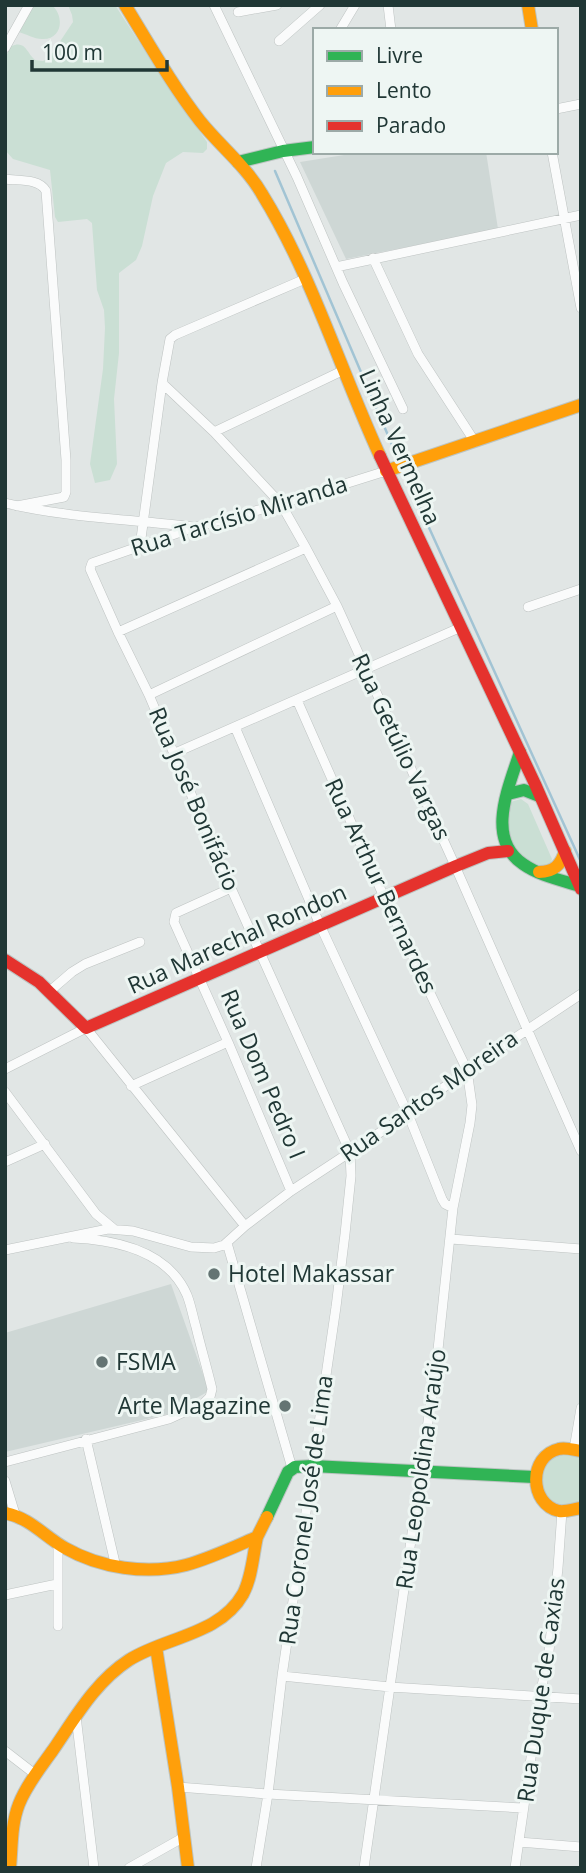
<svg xmlns="http://www.w3.org/2000/svg" width="586" height="1873" font-family="'Open Sans',sans-serif">
<rect width="100%" height="100%" fill="#e1e6e5"/>
<path fill="#ced7d5" d="M363,152h123l12,77 -152,30 -46,-97z
M171,1284l38,107 -41,23 -163,38v-119z"/>
<path fill="#cadfd4" d="M34,5h18c13,12 10,35 -10,34 -8,0 -16,-5 -23,-7z
M68,5h47l50,77 42,60v7l-4,4 -20,-1 -17,11 -13,33 -11,50 -6,14 -17,13v80l-5,46 3,65 -7,16 -15,3 -5,-19 13,-95 2,-41 -1,-18 -7,-20 -5,-67 -5,-4 -29,3 -3,-5 -5,-47 -37,-11 -8,-9v-92l6,-12c15,-6 15,6 24,14l8,1 6,-3 24,-36 -1,-7z
M521,799l7,5 24,55 -3,11 -6,2 -34,-25 -2,-44z
M561,1453l20,2v49c-5,1 -13,3 -17,3 -22,-2 -28,-30 -17,-45 3,-5 9,-7 14,-9z"/>
<g fill="none" stroke-linecap="round" stroke-linejoin="round">
<path stroke="#a2c4d4" stroke-width="2.5" d="M275,171l124,290
M406,477l175,385"/>
<defs>
<path id="street" d="M214,5l83,172 46,106 60,126
M388,5l3,25
M238,12l39,-7
M340,30l15,-25
M279,41l41,-36
M5,48l24,-43
M556,109l25,-5
M552,152l29,156
M5,179c13,2 34,-1 41,12l20,269v32l-2,5 -47,9
M373,258l45,96 57,88
M336,267l245,-52
M162,383l52,49 67,72 25,44 31,58 115,253 129,292
M214,432l130,-62
M5,503c62,15 125,16 188,24
M140,546l22,-163 8,-44 5,-4 130,-56
M528,607l53,-18
M118,632l188,-84
M149,695l188,-89
M297,700l87,197 83,173 5,35 -2,18 -17,85 -16,151 -73,509
M235,727l85,198 88,189 34,85 3,5 8,4
M175,753l284,-125
M231,888l-55,25 -2,9 54,120 63,149
M50,991l22,-19 13,-8 55,-22
M5,1069l81,-41 159,198
M131,1086l97,-44
M5,1092l91,122 18,15
M5,1162l40,-18
M451,1239l130,10
M227,1243l65,225
M5,1250l103,-21 25,2 58,16 23,1 10,-3 21,-19 46,-35 117,-77 59,-44 114,-76
M86,1439l30,128
M574,1449l7,-41
M5,1462l164,-43 35,-16 6,-6 2,-8c-5,-21 -11,-41 -16,-62 -3,-10 -5,-22 -9,-32 -19,-44 -70,-55 -114,-57
M5,1481l10,33
M58,1544v82
M5,1595l52,-11
M282,1676l108,11 191,12
M76,1716l18,152
M5,1751l31,24
M178,1787l90,7 255,14
M519,1842l62,5
M129,1868l55,-31
M256,1868l12,-74 14,-118 54,-369 9,-73 6,-58 -1,-24 -119,-264 -82,-193 -31,-63 -28,-63 2,-6 103,-36 86,-23 105,-33
M515,1868l25,-172 9,-45 9,-83 4,-57"/>
<path id="fast" d="M238,162l45,-11 32,-4
M520,752c-11,35 -35,86 3,112 17,12 38,16 57,22
M508,794l16,-4 15,6
M267,1517l21,-45 7,-5 17,-1 222,11"/>
<path id="slow" d="M125,5c24,39 47,80 75,116 20,25 46,45 62,73 50,81 78,175 118,262
M528,5l4,25
M386,471l195,-66
M539,872c15,0 22,-7 26,-21
M581,1451c-7,-1 -16,-4 -22,-2 -31,7 -30,55 0,62 7,1 15,-2 22,-3
M5,1513c25,5 39,23 60,35 35,20 82,27 121,17 25,-7 48,-18 71,-28l10,-20
M156,1647l22,140 10,81
M10,1868c2,-21 1,-44 9,-64 8,-20 22,-37 34,-54 22,-32 42,-68 76,-90 36,-23 91,-25 114,-66 9,-17 10,-39 14,-57"/>
<path id="jam" d="M380,456l155,328 46,105
M5,960l34,22 47,46 370,-162 32,-13 20,-2"/>
</defs>
<use href="#street" stroke="#bec3c2" stroke-width="10"/>
<use href="#fast" stroke="#bcc4c2" stroke-width="14"/>
<use href="#slow" stroke="#bcc4c2" stroke-width="14"/>
<use href="#jam" stroke="#bcc4c2" stroke-width="14"/>
<use href="#street" stroke="#fafbfb" stroke-width="9"/>
<use href="#fast" stroke="#30b455" stroke-width="12"/>
<use href="#slow" stroke="#ff9f0a" stroke-width="12"/>
<use href="#jam" stroke="#e5322d" stroke-width="12"/>
</g>
<g fill="#647473" stroke="#eef6f3" stroke-width="2.5">
<circle cx="214" cy="1274" r="7"/>
<circle cx="102" cy="1362" r="7"/>
<circle cx="285" cy="1406" r="7"/>
</g>
<g text-anchor="middle" stroke-width="6" stroke-linejoin="round" paint-order="stroke">
<g font-size="23" fill="#203735" stroke="#eef6f3">
<text transform="translate(400 447) rotate(66)" y="8">Linha Vermelha</text>
<text transform="translate(239 516) rotate(-17)" y="8">Rua Tarcísio Miranda</text>
<text transform="translate(401 747) rotate(65)" y="8">Rua Getúlio Vargas</text>
<text transform="translate(194 799) rotate(67)" y="8">Rua José Bonifácio</text>
<text transform="translate(381 886) rotate(65)" y="8">Rua Arthur Bernardes</text>
<text transform="translate(237 939) rotate(-24)" y="8">Rua Marechal Rondon</text>
<text transform="translate(263 1074) rotate(67)" y="8">Rua Dom Pedro I</text>
<text transform="translate(429 1096) rotate(-35)" y="8">Rua Santos Moreira</text>
<text transform="translate(421 1469) rotate(-82)" y="8">Rua Leopoldina Araújo</text>
<text transform="translate(306 1510) rotate(-82)" y="8">Rua Coronel José de Lima</text>
<text transform="translate(541 1690) rotate(-82)" y="8">Rua Duque de Caxias</text>
</g>
<g font-size="23" fill="#203735" stroke="#eef6f3" text-anchor="start">
<text x="228" y="1282">Hotel Makassar</text>
<text x="116" y="1370">FSMA</text>
<text x="271" y="1414" text-anchor="end">Arte Magazine</text>
</g>
</g>
<rect width="586" height="1873" fill="none" stroke="#203735" stroke-width="14"/>
<rect x="313" y="28" width="245" height="126" fill="#eef6f3" stroke="#9caaa7" stroke-width="2"/>
<rect x="327" y="51" width="35" height="10" fill="#30b455" stroke="#9caaa7" stroke-width="2"/>
<text x="376" y="63" font-size="21" fill="#203735">Livre</text>
<rect x="327" y="86" width="35" height="10" fill="#ff9f0a" stroke="#9caaa7" stroke-width="2"/>
<text x="376" y="98" font-size="21" fill="#203735">Lento</text>
<rect x="327" y="121" width="35" height="10" fill="#e5322d" stroke="#9caaa7" stroke-width="2"/>
<text x="376" y="133" font-size="21" fill="#203735">Parado</text>
<path d="M32 60v10h135v-10" fill="none" stroke="#203735" stroke-width="3.5"/>
<text x="42" y="60" font-size="21" fill="#203735" stroke="#eef6f3" stroke-width="5" paint-order="stroke">100 m</text>
</svg>
